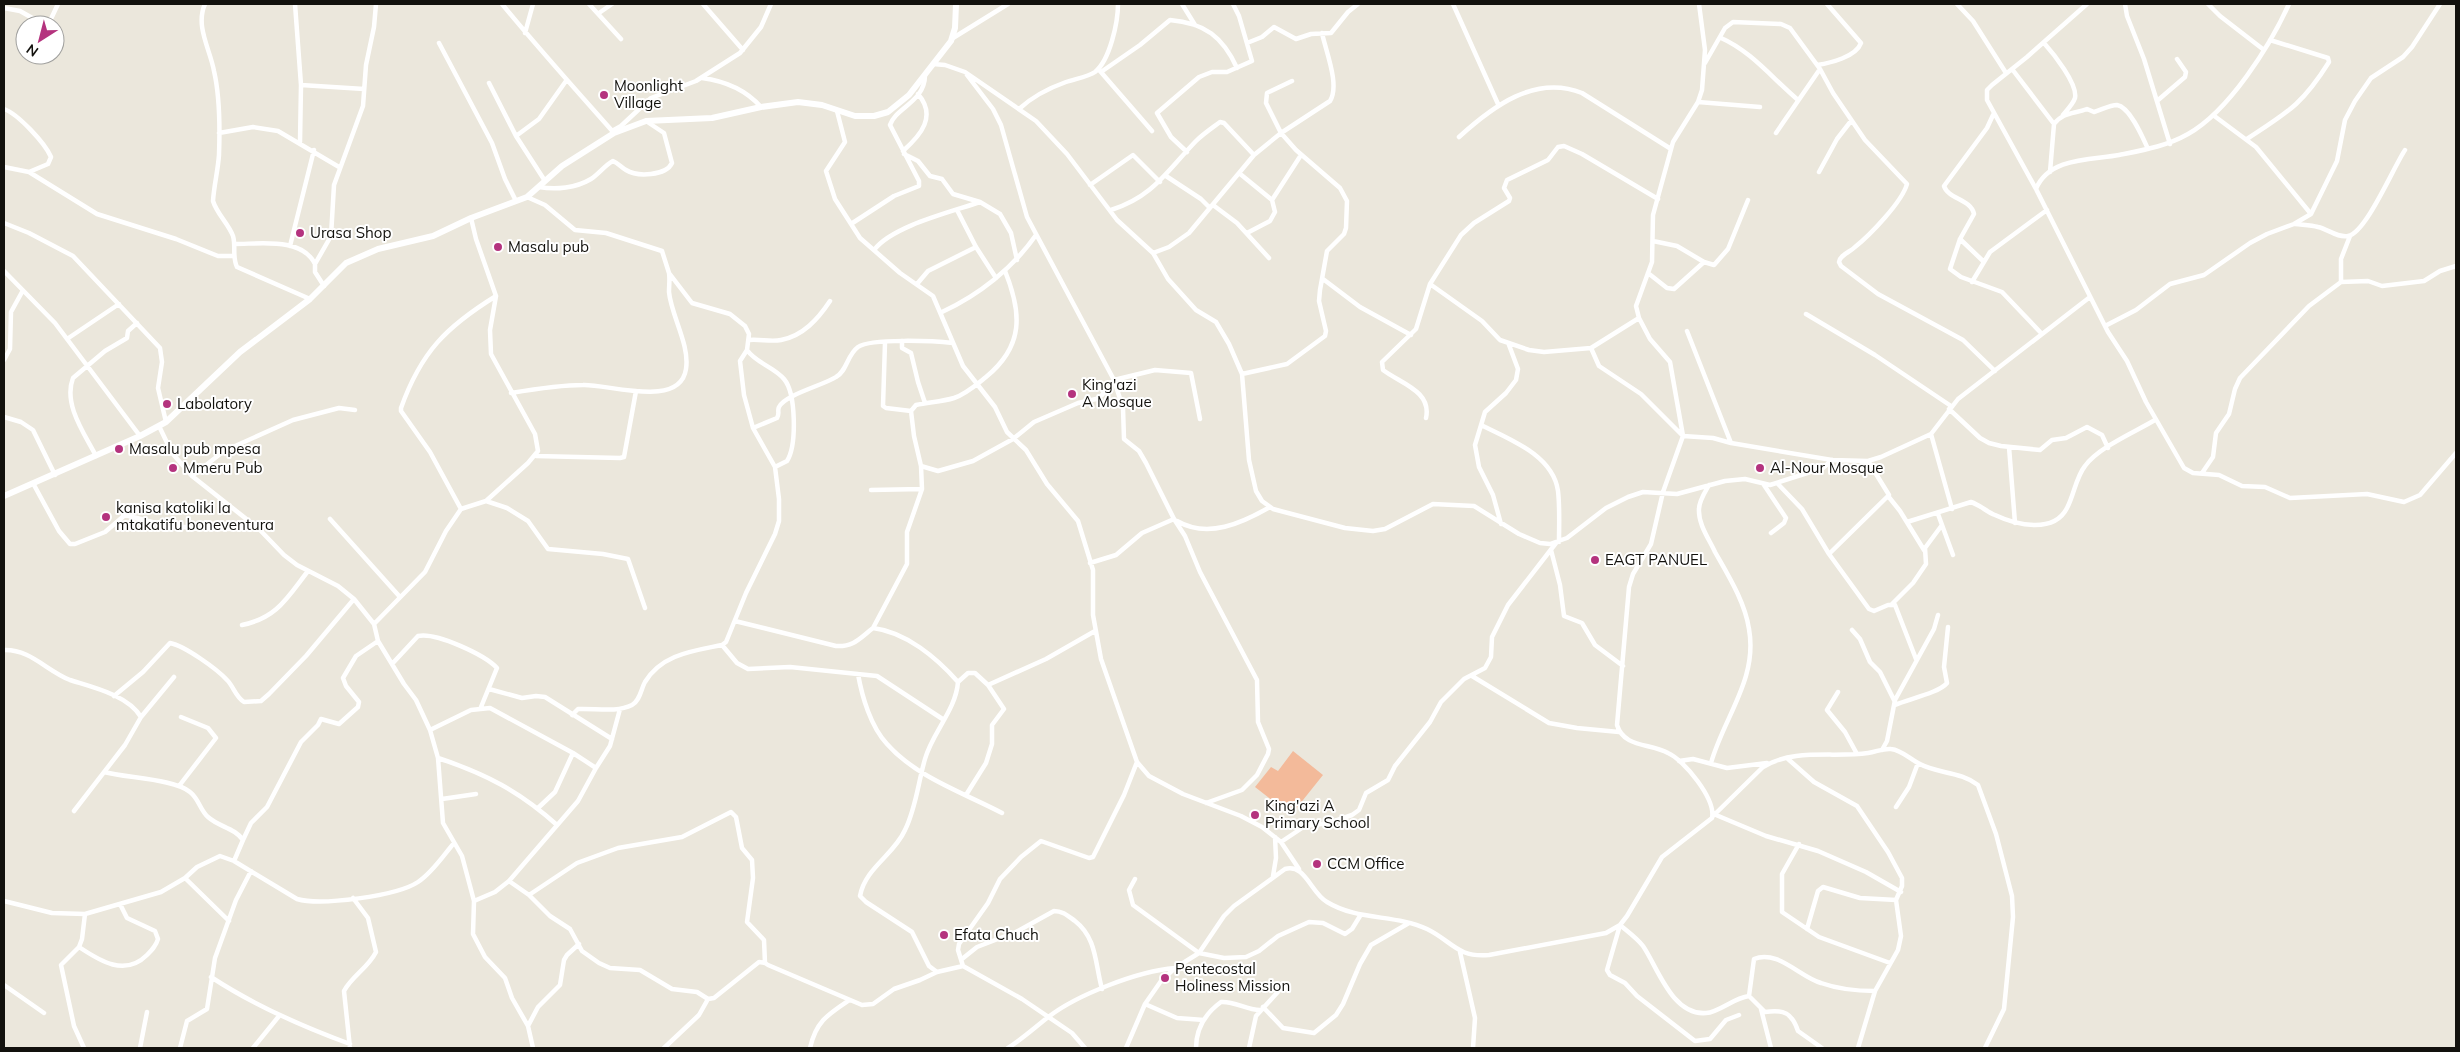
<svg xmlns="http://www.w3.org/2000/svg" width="2460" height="1052" font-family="Mulish,sans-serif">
<rect width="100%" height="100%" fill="#ebe7dc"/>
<path fill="#f3ba9a" d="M1293,751l30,24 -32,40 -36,-28 16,-20 7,4z"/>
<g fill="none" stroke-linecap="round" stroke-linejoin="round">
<path stroke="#fff" stroke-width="4.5" d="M205,4c-10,22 5,45 9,67 6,26 6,57 5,84 -1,15 -5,30 -6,46 4,13 15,22 20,35 3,10 -1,21 4,31l73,32
M295,4l6,81 -1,57
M502,4c36,44 74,86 112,129
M589,4l32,35
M703,4l40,46
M1182,4l13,21
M1453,4l45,100
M1957,4l16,17 33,52
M2087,4l-60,53 -35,28 -5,5v10l49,89 72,143 19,29 19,41 38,66 9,5 26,2 23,11 23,1 25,11 77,-4 37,8 16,-7 36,-42
M2125,4l2,12 17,43 26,85
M2208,4l12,12 44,34
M4,8l16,3 23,13 7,-3 8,-17
M599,13l13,-9
M525,33l8,-29
M953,38l55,-34
M1721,38c30,13 52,41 77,62
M439,43l53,100 13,36 11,22
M1247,43l15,-6 12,-10 22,12 15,-5 20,-1 17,-21 10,-8
M2044,43c9,10 34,41 31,55 -2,6 -8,12 -12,17
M1705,63l20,-35 8,-6 48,2 9,4 30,41 13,24 32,47 42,44c-5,18 -37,51 -52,63 -5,5 -15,8 -16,15l2,4 37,28 85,46 32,31
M933,64l12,1 20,7 71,49 31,33 50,66 36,33 15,26 28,31 20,12 13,22 13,30 7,86 7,31 6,10 11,8 72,19 28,3 12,-2 48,-25 41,2 45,28 21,9 10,1 17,-6 39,-30 22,-11 15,-5 34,2 48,-13 20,-2 25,6 53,-17 9,-8
M1817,65c13,-2 39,-8 44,-22l-34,-39
M2012,69l42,55
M1100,71l52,60
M1101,72l39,-27 30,-25c35,3 53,17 67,48
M967,75l26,34 8,16 26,92 87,163 9,28 1,31 15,12 7,12 28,56 11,17 15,36 57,108 1,42 11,27 -1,5 -11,21 -15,15 -36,13
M702,78c23,3 43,11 59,29
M489,83l27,53 29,45
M301,85l63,4
M2157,101l28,-24 1,-5 -9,-13
M1698,102l62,5
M4,109c14,5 41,34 47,48l-3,7 -19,8
M1019,109c13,-12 30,-21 47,-27 8,-3 22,-5 29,-10 15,-12 23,-50 23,-68
M837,111l8,31 -19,29 9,28 25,39 40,35 33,23 30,70 32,41 12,25 19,18 21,34 31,37 15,49v45l8,44 36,103 12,14 34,18 58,22 21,11 19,15 18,27
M1993,115l-6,13 -43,58c4,13 27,13 30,28l-14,25 -10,30 11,8 41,15 40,42
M2213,115l43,32 55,67
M612,131l9,-5 30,-28 45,-17 44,-28 21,-26 10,-23
M219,133l34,-6 25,4 61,36
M1776,133l44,-64
M516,136l23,-17 27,-38
M1459,137c33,-30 76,-63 123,-44l89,56
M2247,139c41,-27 55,-34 82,-77l-1,-4 -58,-18
M903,151c18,-16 34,-35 15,-57
M1187,152l-16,-15 -14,-24 42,-36 13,-5h15l25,-11 -13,-45 -6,-12
M904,154l14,7 12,15 12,3 11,15 27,8 20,12 11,19 6,27
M4,167l25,5 68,42 79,25 42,17h16
M1819,172l18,-33 14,-18
M2050,172l4,-48c9,-12 20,-10 33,-15l7,3c7,-2 16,-7 23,-7 13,2 26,33 31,44
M1239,173l33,27 3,12 -5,9 -23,12
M1166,176l35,23 9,9
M1090,185l43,-30 27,27
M539,187c17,3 37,1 52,-8 8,-5 14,-14 22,-18 5,2 8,6 13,9 11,7 40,6 46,-7l-8,-30 -18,-12
M2036,189c13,-32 56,-29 83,-34 25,-5 48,-9 69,-21 41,-23 82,-88 101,-130
M527,197l18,8 30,25 31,3 56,18 7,22 23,30 38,11 15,12 4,8 -2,16c9,13 27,17 37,29 12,14 13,66 3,82l-12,6
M1272,200l29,-45
M1213,205l24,18 32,35
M957,210l19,37 20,31
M1111,210c42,-13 56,-39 85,-69 7,-7 16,-13 24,-19l4,1 30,32
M4,223l25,10 44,23 87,92 2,14 -4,26 8,34
M851,224l43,-28 25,-10v-5l-29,-56c5,-17 35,-23 35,-50
M2295,224c8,1 16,1 23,3 10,2 19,11 30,9 18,-3 46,-70 57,-86
M1960,239l23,22
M1653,241l24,5 27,16 10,3 14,-16 20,-49
M235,244c25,0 67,-7 80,20
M290,246l24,-96
M874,250c18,-24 77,-38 106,-48
M1153,253l16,-6 20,-14 65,-78 27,-22 49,-32c10,-16 -4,-49 -8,-68
M4,271l51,52 85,113
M1648,273l19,15 7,1 30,-27
M1323,279l37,28 51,28
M1972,282l18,-30 57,-42
M2341,282v-23l9,-23
M917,284l11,-13 48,-24
M1430,284l52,37 18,19 29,10 15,2 47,-4 48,-30
M324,286l-9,-14v-8l16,-28 3,-51 29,-79 3,-41 8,-38 2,-23
M942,312c37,-17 71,-44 94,-77
M1806,314l69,41 76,51
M2105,326l31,-16 34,-26 34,-9 46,-32 17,-9 27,-10 17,-10 26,-53 8,-41 10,-19 16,-23 32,-21 9,-10 28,-43
M1687,331l44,112
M67,339l52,-35
M749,340c11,-1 22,2 32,0 22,-4 37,-21 49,-39
M902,341v7l9,5 7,29 7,21
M885,343l-2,63 3,2 25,3
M1591,348l8,18 42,28 42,42 30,2 18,5 101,17 36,1 13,-4 50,-23 27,-35 132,-102
M4,360l6,-11 1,-37 11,-20
M1242,374l45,-10 38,-28 1,-5 -7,-30 1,-11 7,-39 17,-17 2,-6 1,-27 -7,-13 -44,-38 -15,-17 -15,-30 1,-10 25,-12
M511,393c24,-4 49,-8 72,-8 26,-1 97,24 103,-16 4,-24 -15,-54 -17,-77 0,-7 1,-13 0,-19
M1949,409l31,29 9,5 12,3 39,4 12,-10 14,-2 21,-11 15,8 6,13
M4,417l17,5 12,8 22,45
M1426,418c6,-27 -26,-35 -43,-48l-1,-8 34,-33 14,-45 31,-49 13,-12 35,-22 1,-3 -6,-10 3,-8 41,-20 10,-13 6,-1 18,8 76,45
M1481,425c28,14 72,30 77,66 2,17 1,35 1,51
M159,426l13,27 20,23 67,53 25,26 13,10 41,21 16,13 20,25 4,17 26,43 12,16 14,30 8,28 5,65 19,33 12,45 -1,33 12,23 20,21 7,20 16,28 5,22
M753,428l24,-10c3,-5 0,-7 2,-11 5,-12 45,-22 57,-30 11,-6 11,-22 22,-30 13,-9 77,-6 95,-4
M1931,434l21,75
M2009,447l6,76
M96,456c-12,-23 -33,-52 -23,-78l32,-27 22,-13 1,-7 9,-8
M536,456l84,2 4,-1 12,-66
M921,466l17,5 35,-10 40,-22 21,-17 44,-19 18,-4 6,-4 12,-15 41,-10 36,3 9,46
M2202,473l11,-16 3,-24 13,-19 6,-25 5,-11 69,-72 32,-24 27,-1 14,5 42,-5 16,-10 16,-5
M192,476l32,-25 69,-31 46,-12 16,2
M1777,483l25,26 27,45 40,55 5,2 14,-6h7l21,54
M34,485l25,46 11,13h5l30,-12 20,-17 31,8 42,6h61
M1709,485c-4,7 -10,16 -10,24 -1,15 10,30 16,43 13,23 30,50 34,77 9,50 -25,88 -38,134
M1764,485l22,33 -2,5 -13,10
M871,490l51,-1
M1888,496l12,15 24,39
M486,501l21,7 21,13 20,28 55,5 25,5 17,49
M461,509l-31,-57 -29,-41v-3c20,-56 45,-81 95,-112
M1938,514l15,41
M330,519l70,78
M1177,521c31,18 65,2 93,-14
M1907,522l64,-20c9,3 16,10 24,13 21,10 59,19 72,-7 7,-13 9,-31 18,-42 14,-19 50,-34 70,-46
M1501,524l-8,-29 -14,-28 -4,-22 10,-33 21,-19 10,-13 2,-11 -9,-24
M1551,550l9,35 4,31 18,7 13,22 28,21
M1829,554l60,-59 -21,-34
M1090,563l26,-8 26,-22 32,-14
M1891,605l22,-22 13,-19 -1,-16 17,-23
M735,621l101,25c18,1 24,-8 37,-18 33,4 64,30 85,54 -2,28 -26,51 -33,77 -7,24 -9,49 -20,71 -11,25 -40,38 -45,66l6,6 46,30 17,34 8,6
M374,624l51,-52 21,-41 15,-22 25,-8 42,-38 10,-12 -3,-17 -44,-80 -1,-24 6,-34 -20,-57 -5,-21
M242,625c35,-7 45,-27 66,-54
M873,628l34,-64v-32l15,-43 -1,-23 -7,-30 -3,-25 5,-6c12,-3 25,-3 38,-7 12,-4 22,-13 32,-21 38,-31 36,-64 19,-106
M1852,630l8,9 10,23 10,10 15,30
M722,645l15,18 11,6 42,-2 87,9 67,44
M4,650c26,-1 43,21 66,30 22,7 58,15 71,37l-16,28 -51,66
M392,664l26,-28c18,-4 67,19 79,32l-16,39
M858,674c4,23 13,53 29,70 29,33 77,49 115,69
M1472,676l77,47 28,5 42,4
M958,682l10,-9h7l13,12 16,24 -12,16v19l-6,19 -20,32
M988,685l58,-26 49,-28
M489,689l33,9 14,-2 9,1 67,42
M1838,692l-11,18 18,22 12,22
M114,696l29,-24 27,-29c15,3 47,26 57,37 7,7 8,16 17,22l17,-1 8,-7 37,-38 48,-57
M1895,705c13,-6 44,-12 52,-22l-3,-16 4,-40
M572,715l6,-6c17,-1 38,4 54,-4 8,-4 9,-16 13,-23 17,-28 48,-31 77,-37l4,-3 20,-49 29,-59 4,-13v-22l-4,-32 -22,-39 -9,-33 -4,-34 7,-11
M141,717l33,-40
M430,730l41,-20 19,-2 83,45 23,15 -18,33 -69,80 -14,11 -21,9
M1882,750l5,-9 8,-41 39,-71 4,-14
M438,758c48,16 81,33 119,67
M1788,759l26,23 43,24 31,46 14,26v8l-6,14 5,36 -3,14 -23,41 -17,57
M1679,761l14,-2 34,9 40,-5
M596,768l14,-22 10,-37
M104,772c22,6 71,7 86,20 9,7 10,18 18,25 11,10 27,11 35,23l-9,21
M179,786l37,-48 -8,-10 -27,-11
M442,799l34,-5
M1896,807l13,-20 9,-24
M538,808l17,-16 18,-39
M1716,815l50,21 52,15 48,21 35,20
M1713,816l50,-49c31,-19 72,-9 105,-14 8,-1 16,-5 23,-4 10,1 18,9 27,14 19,11 42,8 60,22l18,49 16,62 1,21 -9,92 -19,39
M243,840l8,-17 16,-16 34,-65 17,-17 3,-6 18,5 19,-17 1,-5 -13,-16 -3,-8 13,-22 22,-15
M1281,842l24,-16 24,-3 23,-8 7,-5 7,-17 22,-13 7,-14 35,-44 11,-20 23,-23 21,-11 6,-11 1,-20 16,-32 48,-62
M1799,844l-17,30v38l37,25 71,26
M1273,876l3,-18 -1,-21
M185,878l44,43
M1135,879l-6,11 4,15 66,48 25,5 22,-1 13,-6 19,-15 31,-14 14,1 22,11 7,-5 8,-13
M509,881l20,14 21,21 20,13 12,22 17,12 11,5 30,2 32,19 25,3 11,7 6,-1 45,-36 6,1
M529,895l48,-32 41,-15 64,-11 49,-25 5,5 6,31 10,12 1,18 -6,44 17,18 1,23 3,2 94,40 11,-1 21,-15 26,-9 17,-8 26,-6 59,33 50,34 13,15
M4,901l48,12 33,1 76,-22 24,-14 12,-11 23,-11 14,5 63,38c24,7 100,-3 121,-17 14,-9 25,-26 36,-39
M1807,929l11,-38 5,-4 37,11 36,2
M79,947c21,14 46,30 68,8 5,-5 9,-9 11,-16l-3,-8 -28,-13 -7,-14
M1460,952l15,66 -2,30
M962,959l15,-12 39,-15 38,-21c9,0 14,5 21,10 22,17 20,43 27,68
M963,966l-5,-16 1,-6 29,-41 12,-24 21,-22 20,-16 48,17 4,-1 31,-62 13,-33
M211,977c44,29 90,49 139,67
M4,985l40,28
M1749,996l5,-37c23,-10 46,18 67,24 17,6 36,8 54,8
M1145,1004l32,14 27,2
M1263,1007l20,21 31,5 22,-18 7,-11 17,-40 11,-19 38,-22
M1761,1009l10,39
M1739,1015l-13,5 -16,19 -15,2 -58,-45 -12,-13 -15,-8 -3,-5 13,-45c7,6 17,13 23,21 14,20 29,70 63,67 14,-1 27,-15 43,-17l16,16c19,-3 27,1 33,19l24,17
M528,1026l10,-19 22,-22 4,-25 3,-5 12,-11
M84,1048l-10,-22 -13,-61 18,-18 3,-8 3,-25
M140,1048l7,-36
M180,1048l7,-27 20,-12 8,-51 21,-58 15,-29
M253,1048l26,-32
M350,1048l-6,-57c8,-15 24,-23 32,-39l-8,-34 -15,-20
M664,1048l35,-33 9,-16
M810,1048c6,-26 17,-33 38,-47
M1008,1048c14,-9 25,-19 39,-30 29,-23 91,-47 128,-50
M1126,1048l19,-44 16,-23 14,-13 24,-15 25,-37 10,-10 51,-37c20,-6 26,24 42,33 31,19 68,12 100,27 25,12 30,29 62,26l117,-22 14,-8 7,-9 35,-59 50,-39c4,-19 -28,-58 -44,-65 -18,-10 -44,-5 -51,-28l12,-138 4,-13 18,-30 12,-52 20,-56 -13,-74 -20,-23 -11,-21 -3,-12 16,-44 1,-47 20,-73 25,-40 4,-12 3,-40 -6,-46
M1196,1048c0,-19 10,-35 25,-46 14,-1 25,8 39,8
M1249,1048l7,-32 29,-32"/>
<path stroke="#fff" stroke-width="6" d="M4,496l136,-60 26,-14 74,-70 70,-53 36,-36 32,-14 55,-13 38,-18 56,-21 35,-31 52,-33 32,-12 66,-3 49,-11 37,-5 24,3 33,11h19l14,-4 21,-17 42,-54 4,-13 1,-24"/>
</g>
<g fill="#b4337e" stroke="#fff" stroke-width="2">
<circle cx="604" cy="95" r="5"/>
<circle cx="300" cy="233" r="5"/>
<circle cx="498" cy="247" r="5"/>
<circle cx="1072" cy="394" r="5"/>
<circle cx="167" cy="404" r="5"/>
<circle cx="119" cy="449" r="5"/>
<circle cx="173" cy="468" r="5"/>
<circle cx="1760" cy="468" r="5"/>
<circle cx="106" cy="517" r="5"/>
<circle cx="1595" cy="560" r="5"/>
<circle cx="1255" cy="815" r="5"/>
<circle cx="1317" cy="864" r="5"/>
<circle cx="944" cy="935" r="5"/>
<circle cx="1165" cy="978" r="5"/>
</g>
<g text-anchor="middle" stroke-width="4" stroke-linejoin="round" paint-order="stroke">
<g font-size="15" fill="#12110d" stroke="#fff" text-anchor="start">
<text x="614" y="91">Moonlight<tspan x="614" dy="17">Village</tspan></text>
<text x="310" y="238">Urasa Shop</text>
<text x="508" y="252">Masalu pub</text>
<text x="1082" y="390">King'azi<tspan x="1082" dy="17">A Mosque</tspan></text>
<text x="177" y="409">Labolatory</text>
<text x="129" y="454">Masalu pub mpesa</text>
<text x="183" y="473">Mmeru Pub</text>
<text x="1770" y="473">Al-Nour Mosque</text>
<text x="116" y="513">kanisa katoliki la<tspan x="116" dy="17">mtakatifu boneventura</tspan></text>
<text x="1605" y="565">EAGT PANUEL</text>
<text x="1265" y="811">King'azi A<tspan x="1265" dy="17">Primary School</tspan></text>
<text x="1327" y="869">CCM Office</text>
<text x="954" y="940">Efata Chuch</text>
<text x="1175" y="974">Pentecostal<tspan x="1175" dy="17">Holiness Mission</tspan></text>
</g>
</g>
<rect width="2460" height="1052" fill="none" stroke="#12110d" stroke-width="10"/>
<g transform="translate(40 40) rotate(216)"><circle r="24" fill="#ffffff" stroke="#a0a09e"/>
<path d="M0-4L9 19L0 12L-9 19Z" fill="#b4337e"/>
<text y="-8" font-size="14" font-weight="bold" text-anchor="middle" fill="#12110d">N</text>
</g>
</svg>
